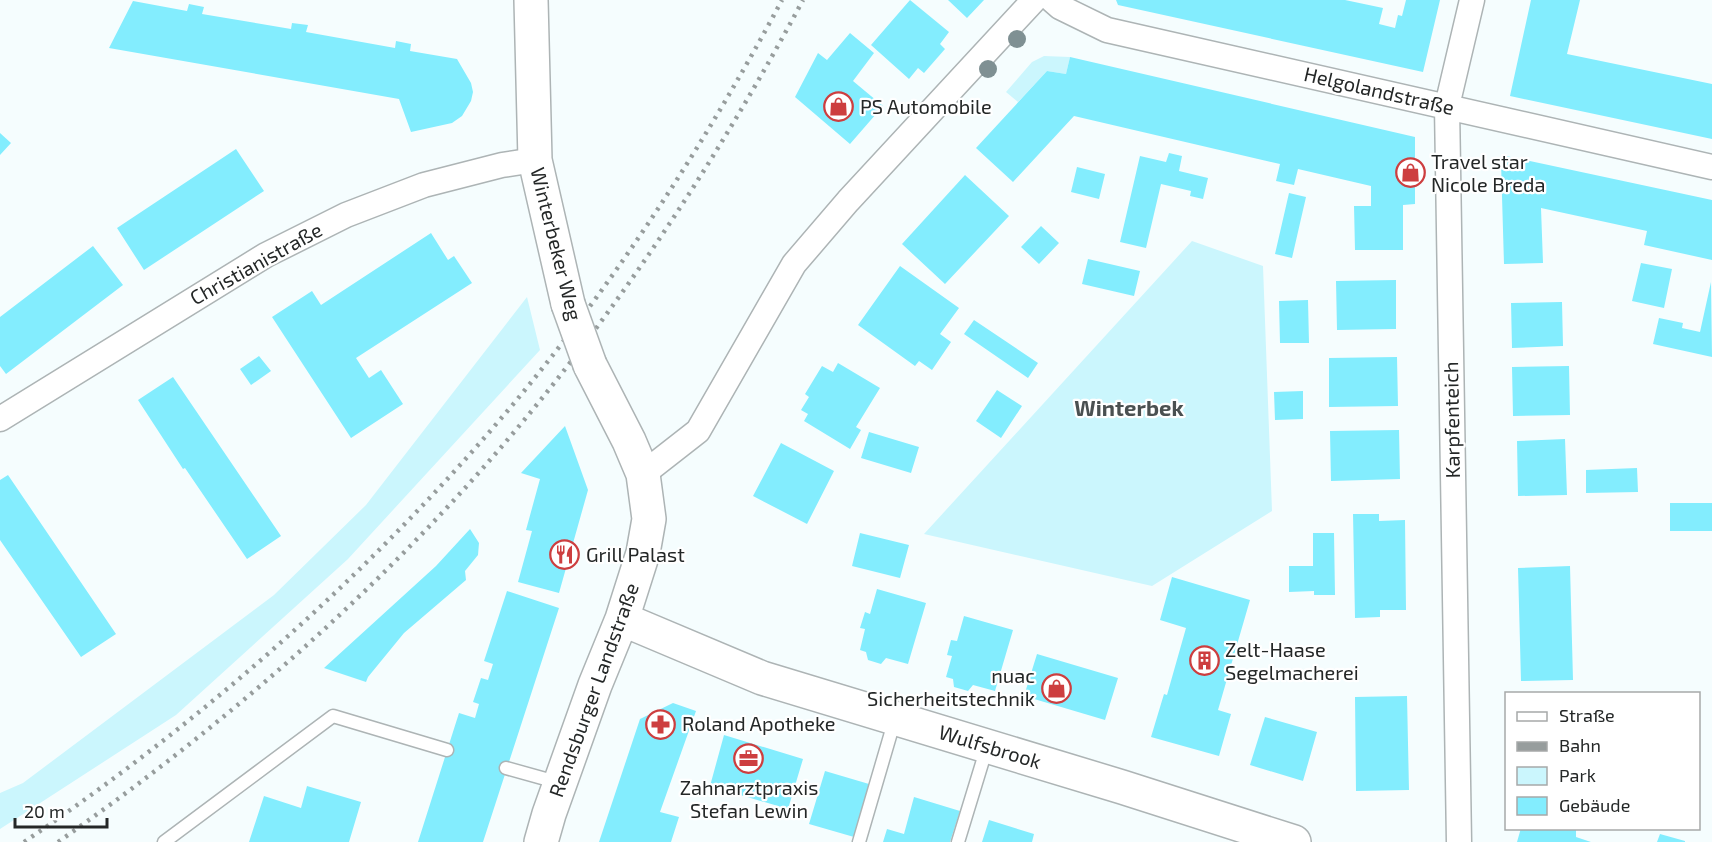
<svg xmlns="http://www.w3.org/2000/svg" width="1712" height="842" font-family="'Exo 2',sans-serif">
<rect width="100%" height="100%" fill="#f5fdfe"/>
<path fill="#cbf6fd" d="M1044,56l26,1 -4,17 -19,-3 -29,31 -12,-10 26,-30z
M1192,241l71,25 9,245 -120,75 -228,-52z
M527,297l13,53 -192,209 -172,156 -176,114v-36l23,-10 251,-188 92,-90z"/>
<path fill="#83edfe" d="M910,0l39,32 -9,12 5,5 -21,24 -6,-5 -9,11 -38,-34z
M948,0h36l-17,18z
M1116,0h229l38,8 -4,16 16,4 3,-13 4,1 4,-16h34l-17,72 -305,-67z
M1531,0h49l-13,54 145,30v55l-202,-43z
M133,1l54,10 2,-7 15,3 -2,7 89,15 1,-6 16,2 -2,7 89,16 1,-7 15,3 -1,7 47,8 14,24 2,9 -2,9 -9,15 -10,7 -41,9 -12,-33 -290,-51z
M850,33l24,20 -21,28 30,25 -33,38 -55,-47 23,-44 9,7z
M1070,57l345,80v67l-12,1v45h-48l-1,-44h17v-20l-73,-17 -4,16 -18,-4 4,-17 -206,-48 -61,66 -37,-34 71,-77 19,3z
M0,133l11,10 -11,12z
M236,149l28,42 -120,79 -27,-42z
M1169,153l13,3 -3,15 29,7 -5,21 -13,-3 1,-5 -30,-7 -15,64 -26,-6 20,-86 26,6z
M1506,156l206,44v60l-68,-15 3,-14 -106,-23 2,55 -39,1 -3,-102z
M1077,167l28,7 -6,25 -28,-7z
M965,175l44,41 -64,68 -43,-40z
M1289,193l17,4 -14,61 -17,-4z
M1041,226l18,17 -20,21 -18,-17z
M431,233l17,27 6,-4 18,27 -116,75 13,20 12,-8 22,34 -52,34 -79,-121 40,-26 9,14z
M93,246l30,39 -117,89 -6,-8v-49z
M1088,259l52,12 -6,25 -52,-12z
M1641,263l31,6 -8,39 -32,-7z
M900,266l59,42 -19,26 11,8 -19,28 -13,-9 -4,5 -57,-41z
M1396,280v49l-59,1 -1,-49z
M1711,282l1,75 -59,-13 6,-26 24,5 -1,5 18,4z
M1308,300l1,43h-29l-1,-42z
M1562,302l1,44 -51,2 -1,-45z
M974,320l64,43 -10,15 -64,-44z
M259,356l12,15 -20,14 -11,-16z
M1397,357l1,49 -69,1v-49z
M838,363l42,25 -24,39 5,3 -11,19 -46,-28 4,-7 -7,-4 8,-13 -4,-3 17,-28 11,6z
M1569,366l1,49 -57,1 -1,-49z
M173,377l108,159 -34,23 -62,-91 -2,1 -45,-69z
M997,390l25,16 -21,32 -25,-17z
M1303,391v28l-28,1 -1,-28z
M565,426l23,64 -29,103 -41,-11 14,-51 -6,-1 14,-51 -19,-6z
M1399,430l1,49 -69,2 -1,-50z
M869,432l50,15 -8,26 -50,-15z
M1565,439l2,56 -49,1 -1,-55z
M781,443l53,28 -27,53 -54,-28z
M1637,468l1,24 -52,1v-23z
M8,475l108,159 -35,23 -81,-117v-60z
M1670,503h42v28h-42z
M1353,514h26v7l26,-1 1,90h-26v7l-25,1z
M470,529l9,14 -1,12 -13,16 1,9 -62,53 -36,44 -2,5 -42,-14 112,-102z
M860,533l49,12 -9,33 -48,-12z
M1313,533h21l1,62h-21v-4l-25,1v-26h24z
M1570,566l3,114 -52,1 -3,-113z
M1172,577l78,23 -32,110 13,4 -12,42 -68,-19 13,-43 3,1 19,-67 -26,-8z
M877,589l49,14 -18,61 -22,-6 -5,6 -13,-4 -2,-8 -6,-2 5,-21 -5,-1 5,-16 5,2z
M507,591l52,17 -76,234h-65l41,-129 16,5 4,-14 -6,-2 8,-24 7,2 5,-16 -9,-3z
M964,616l49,14 -18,61 -22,-6 -5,6 -14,-4 -1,-8 -7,-2 6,-21 -5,-1 4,-15 6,1z
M1037,654l81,24 -13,42 -81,-24z
M1407,696l2,94 -53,1 -1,-94z
M673,703l23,8 -36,101 19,5 -8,25h-72l41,-123z
M1265,717l52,15 -14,49 -53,-16z
M724,735l79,24 -15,50 -78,-23z
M825,771l44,13 -15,53 -45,-13z
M307,786l54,16 -12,40h-100l15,-46 37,12z
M914,797l46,14 -10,31h-67l4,-13 17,5z
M989,820l45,14 -2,8h-50z
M1521,828h55v9l15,5h-74z
M1660,834l25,7v1h-28z"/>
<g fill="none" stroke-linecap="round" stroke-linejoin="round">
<defs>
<path id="lane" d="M506,768l54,15
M164,842l169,-126 114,34
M859,842l36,-123
M958,842l29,-95"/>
<path id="street" d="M1052,0l8,7 47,23 605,137
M0,419l266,-164 80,-40 78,-30 78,-20 33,-5
M643,474l55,-43 96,-167 54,-63 186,-201
M1459,842l-12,-736 25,-106"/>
<path id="secondary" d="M531,0l4,160 33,144
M622,619l140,59 360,109 172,55
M541,842l8,-28 46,-129 27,-66 21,-66 6,-34 -6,-45 -14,-33 -39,-76"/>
</defs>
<use href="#lane" stroke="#adb4b5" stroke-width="15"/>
<use href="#street" stroke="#adb4b5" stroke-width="27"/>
<use href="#secondary" stroke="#adb4b5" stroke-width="36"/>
<use href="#lane" stroke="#fff" stroke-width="12"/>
<use href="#street" stroke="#fff" stroke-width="24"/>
<use href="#secondary" stroke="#fff" stroke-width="33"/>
<path stroke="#979d9d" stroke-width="4.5" stroke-dasharray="3 6" stroke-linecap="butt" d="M24,842c183,-124 349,-271 491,-440 103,-124 191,-260 267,-402
M58,842c183,-128 353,-279 493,-455 96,-121 179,-251 252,-387"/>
<defs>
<path id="secondary-bridge" d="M568,304l22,61"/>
</defs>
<use href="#secondary-bridge" stroke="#adb4b5" stroke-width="36" stroke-linecap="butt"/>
<use href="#secondary-bridge" stroke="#fff" stroke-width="33"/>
</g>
<g fill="#7f9093">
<circle cx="1017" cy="39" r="9"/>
<circle cx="988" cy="69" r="9"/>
</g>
<defs>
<symbol id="shop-ring" viewBox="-11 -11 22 22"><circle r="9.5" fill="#fff" stroke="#cd3e3f" stroke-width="1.5"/><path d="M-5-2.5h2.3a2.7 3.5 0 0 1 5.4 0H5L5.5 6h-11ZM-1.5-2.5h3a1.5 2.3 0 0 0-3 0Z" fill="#cd3e3f"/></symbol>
<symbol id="restaurant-ring" viewBox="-11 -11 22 22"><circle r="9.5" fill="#fff" stroke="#cd3e3f" stroke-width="1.5"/><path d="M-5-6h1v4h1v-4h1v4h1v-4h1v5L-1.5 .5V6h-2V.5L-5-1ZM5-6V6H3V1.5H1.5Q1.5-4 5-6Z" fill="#cd3e3f"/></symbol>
<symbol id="building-ring" viewBox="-11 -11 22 22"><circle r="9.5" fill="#fff" stroke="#cd3e3f" stroke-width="1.5"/><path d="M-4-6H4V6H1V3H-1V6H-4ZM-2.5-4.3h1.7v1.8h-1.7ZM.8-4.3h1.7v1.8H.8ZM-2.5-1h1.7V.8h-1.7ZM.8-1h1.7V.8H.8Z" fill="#cd3e3f"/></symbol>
<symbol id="pharmacy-ring" viewBox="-11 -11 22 22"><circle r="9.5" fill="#fff" stroke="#cd3e3f" stroke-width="1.5"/><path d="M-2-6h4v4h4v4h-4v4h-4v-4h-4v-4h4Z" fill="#cd3e3f"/></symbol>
<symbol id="office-ring" viewBox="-11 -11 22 22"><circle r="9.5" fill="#fff" stroke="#cd3e3f" stroke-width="1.5"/><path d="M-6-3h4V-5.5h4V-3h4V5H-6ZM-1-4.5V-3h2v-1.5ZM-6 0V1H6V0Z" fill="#cd3e3f"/></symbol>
</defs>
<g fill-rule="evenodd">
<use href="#shop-ring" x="822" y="90" width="33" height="33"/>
<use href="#shop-ring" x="1394" y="156" width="33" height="33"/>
<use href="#restaurant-ring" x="548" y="538" width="33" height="33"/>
<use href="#building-ring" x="1188" y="644" width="33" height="33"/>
<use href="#shop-ring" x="1040" y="672" width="33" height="33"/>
<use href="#pharmacy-ring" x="644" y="708" width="33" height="33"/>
<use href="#office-ring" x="732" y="742" width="33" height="33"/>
</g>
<g text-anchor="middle" stroke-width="4.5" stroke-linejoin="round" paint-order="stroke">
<g font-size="20" fill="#242727" stroke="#fff">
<text transform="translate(1379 91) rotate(13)" y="7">Helgolandstraße</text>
<text transform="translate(556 244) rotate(76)" y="7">Winterbeker Weg</text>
<text transform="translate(256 264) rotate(-29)" y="7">Christianistraße</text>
<text transform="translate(1452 420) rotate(-91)" y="7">Karpfenteich</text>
<text transform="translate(594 690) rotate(-70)" y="7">Rendsburger Landstraße</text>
<text transform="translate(990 747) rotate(17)" y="7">Wulfsbrook</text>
</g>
<g font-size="20" fill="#242727" stroke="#fff" text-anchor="start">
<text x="860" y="114">PS Automobile</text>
<text x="1431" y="169">Travel star<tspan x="1431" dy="23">Nicole Breda</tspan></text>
<text x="586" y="562">Grill Palast</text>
<text x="1225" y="657">Zelt-Haase<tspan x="1225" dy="23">Segelmacherei</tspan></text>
<text x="1035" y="683" text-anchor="end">nuac<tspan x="1035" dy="23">Sicherheitstechnik</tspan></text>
<text x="682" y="731">Roland Apotheke</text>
<text x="749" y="795" text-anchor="middle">Zahnarztpraxis<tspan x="749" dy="23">Stefan Lewin</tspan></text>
</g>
<g font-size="22" font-weight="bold" fill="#4a5051" stroke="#fff">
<text x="1129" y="416">Winterbek</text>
</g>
</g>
<rect x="1505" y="692" width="195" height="138" fill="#ffffff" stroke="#a7a9a9" stroke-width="1.5"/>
<rect x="1517" y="712" width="30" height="9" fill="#ffffff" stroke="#a7a9a9" stroke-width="1.5"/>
<text x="1559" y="722" font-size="18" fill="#242727">Straße</text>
<rect x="1517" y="742" width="30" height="9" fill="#979d9d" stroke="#a7a9a9" stroke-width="1.5"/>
<text x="1559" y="752" font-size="18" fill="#242727">Bahn</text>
<rect x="1517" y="767" width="30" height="18" fill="#cbf6fd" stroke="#a7a9a9" stroke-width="1.5"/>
<text x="1559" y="782" font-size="18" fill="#242727">Park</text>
<rect x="1517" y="797" width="30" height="18" fill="#83edfe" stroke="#a7a9a9" stroke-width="1.5"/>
<text x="1559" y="812" font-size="18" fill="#242727">Gebäude</text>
<path d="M15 818v9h92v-9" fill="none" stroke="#242727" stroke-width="3"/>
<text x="24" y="818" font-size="18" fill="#242727" stroke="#ffffff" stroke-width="4.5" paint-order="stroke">20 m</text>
</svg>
